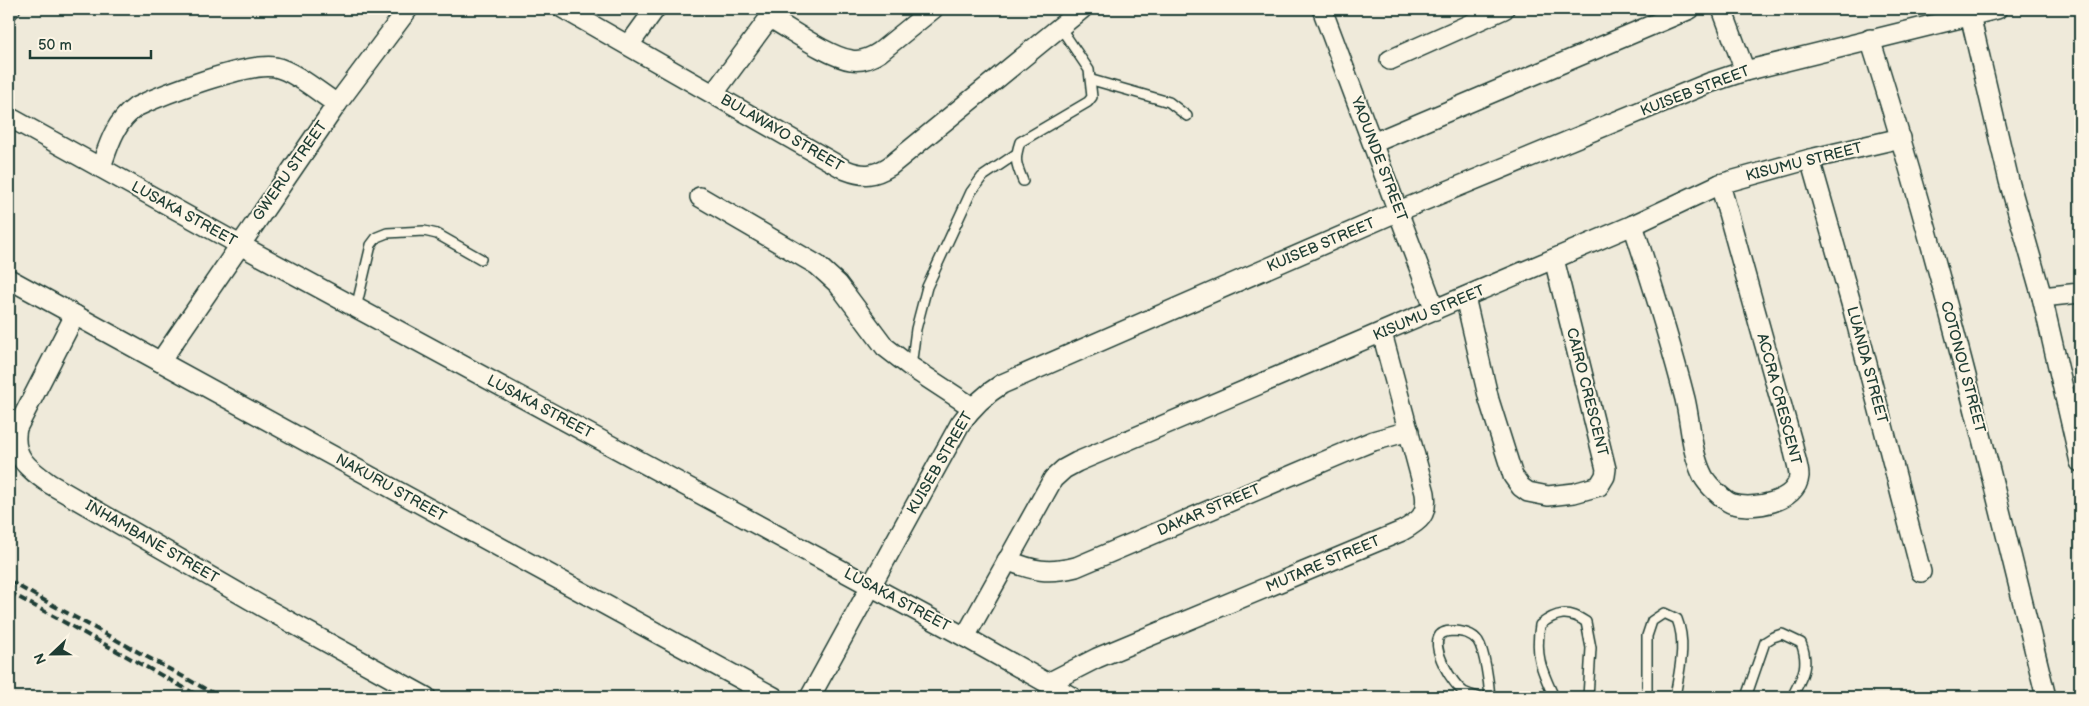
<svg xmlns="http://www.w3.org/2000/svg" width="2089" height="706" font-family="'Balsamiq Sans',sans-serif">
	<rect width="100%" height="100%" fill="#efeada"/>
	<filter id="ink" filterUnits="userSpaceOnUse"><feTurbulence type="fractalNoise" baseFrequency=".02" numOctaves="2"/><feDisplacementMap in="SourceGraphic" scale="10" xChannelSelector="R" yChannelSelector="G"/><feConvolveMatrix kernelMatrix="1 2 1 2 8 2 1 2 1" color-interpolation-filters="sRGB"/></filter>
	<g filter="url(#ink)">
		<g fill="none" stroke-linecap="round" stroke-linejoin="round">
			<defs>
				<g id="lane">
					<polyline points="1092,80 1169,102 1187,116"/>
					<path d="M1023,181C1016,164 1014,160 1020,142L1088,102L1092,97L1089,70L1060,27"/>
					<polyline points="356,308 371,245 377,237 387,233 424,231 437,234 481,259"/>
					<polyline points="911,367 916,329 927,287 971,192 982,177 1016,154"/>
					<path d="M1478,697C1474,696 1468,694 1464,692C1453,685 1430,648 1440,635C1444,631 1450,631 1455,631C1463,632 1472,633 1478,641C1485,652 1489,684 1490,697"/>
					<path d="M1554,697C1541,669 1535,656 1540,625C1556,612 1569,610 1586,622L1591,648L1588,697"/>
					<path d="M1647,697V636L1652,621L1664,613L1677,619C1687,644 1679,671 1675,697"/>
					<path d="M1746,697L1765,642L1773,637L1782,634L1801,643C1810,666 1802,677 1792,697"/>
				</g>
				<g id="street">
					<polyline points="9,9 10,9"/>
					<path d="M564,9L846,170C864,177 874,176 890,166L1082,9"/>
					<polyline points="1322,9 1435,310"/>
					<polyline points="1722,9 1745,71"/>
					<polyline points="1970,15 2009,181 2042,297 2080,462"/>
					<path d="M770,18C790,29 829,57 851,60C862,62 871,58 880,52L933,9"/>
					<path d="M1870,39C1939,256 1992,477 2046,697"/>
					<polyline points="629,45 655,9"/>
					<polyline points="1390,60 1504,9"/>
					<polyline points="714,93 776,9"/>
					<polyline points="9,117 240,245 965,637 1072,697"/>
					<polyline points="1373,143 1690,9"/>
					<polyline points="1810,159 1853,310 1921,572"/>
					<path d="M101,167C109,144 115,122 136,107C163,94 248,62 275,67C294,71 320,93 337,104"/>
					<polyline points="700,197 817,265 838,284 885,347 911,367 972,407"/>
					<path d="M1633,225C1652,283 1670,340 1685,399C1691,425 1691,452 1703,476C1707,484 1725,502 1733,504C1753,510 1797,502 1799,476C1799,467 1794,455 1793,446L1720,184"/>
					<polyline points="9,279 774,697"/>
					<polyline points="1465,297 1489,400 1513,476 1521,487 1528,492 1548,496 1574,493 1599,486 1605,476 1606,469 1554,259"/>
					<polyline points="2042,297 2080,293"/>
					<path d="M75,315L17,428C11,457 29,469 50,484L263,607L426,697"/>
					<polyline points="160,362 337,104 408,9"/>
					<path d="M1007,560C1033,571 1048,574 1076,567L1351,450L1373,441L1409,431"/>
					<polyline points="965,637 1053,479 1064,469 1077,462 1633,225 1720,184 1810,159 1901,138"/>
					<path d="M1048,683L1097,658L1402,531C1420,521 1428,515 1425,493L1382,333"/>
					<path d="M810,697L960,424C972,407 984,395 1002,384L1399,211L1709,83L1745,71L1997,9"/>
				</g>
			</defs>
			<use href="#lane" stroke="#1f3d34" stroke-width="12"/>
			<use href="#street" stroke="#1f3d34" stroke-width="22"/>
			<use href="#lane" stroke="#fcf5e5" stroke-width="9"/>
			<use href="#street" stroke="#fcf5e5" stroke-width="19"/>
			<g stroke="#1f3d34" stroke-width="4" stroke-dasharray="8 4" stroke-linecap="butt">
				<polyline points="9,581 220,697"/>
				<polyline points="9,592 201,697"/>
			</g>
		</g>
	</g>
	<g text-anchor="middle" dominant-baseline="central" stroke-width="4" stroke-linejoin="round" paint-order="stroke">
		<g font-size="15" fill="#1f3d34" stroke="#fcf5e5">
			<text transform="translate(1695 91) rotate(-21)">KUISEB STREET</text>
			<text transform="translate(782 133) rotate(30)">BULAWAYO STREET</text>
			<text transform="translate(1379 159) rotate(69)">YAOUNDE STREET</text>
			<text transform="translate(1804 162) rotate(-14)">KISUMU STREET</text>
			<text transform="translate(290 171) rotate(-55)">GWERU STREET</text>
			<text transform="translate(184 214) rotate(29)">LUSAKA STREET</text>
			<text transform="translate(1321 245) rotate(-23)">KUISEB STREET</text>
			<text transform="translate(1429 313) rotate(-23)">KISUMU STREET</text>
			<text transform="translate(1867 365) rotate(75)">LUANDA STREET</text>
			<text transform="translate(1963 367) rotate(75)">COTONOU STREET</text>
			<text transform="translate(1587 392) rotate(76)">CAIRO CRESCENT</text>
			<text transform="translate(1779 399) rotate(75)">ACCRA CRESCENT</text>
			<text transform="translate(540 407) rotate(28)">LUSAKA STREET</text>
			<text transform="translate(940 463) rotate(-60)">KUISEB STREET</text>
			<text transform="translate(391 488) rotate(29)">NAKURU STREET</text>
			<text transform="translate(1209 510) rotate(-23)">DAKAR STREET</text>
			<text transform="translate(152 542) rotate(30)">INHAMBANE STREET</text>
			<text transform="translate(1323 564) rotate(-23)">MUTARE STREET</text>
			<text transform="translate(897 600) rotate(28)">LUSAKA STREET</text>
		</g>
	</g>
	<rect width="2089" height="706" fill="none" stroke="#fcf5e5" stroke-width="30"/>
	<rect x="15" y="15" width="2059" height="676" fill="none" stroke="#1f3d34" stroke-width="2" filter="url(#ink)"/>
	<g transform="translate(52 654) rotate(248)" stroke="#fcf5e5" stroke-width="4" paint-order="stroke">
	<path d="M0-4L9 19L0 12L-9 19Z" fill="#1f3d34"/>
	<text y="-8" font-size="14" font-weight="bold" text-anchor="middle" fill="#1f3d34">N</text>
	</g>
	<path d="M30 50v8h121v-8" fill="none" stroke="#1f3d34" stroke-width="2.5"/>
	<text x="38" y="50" font-size="15" fill="#1f3d34" stroke="#fcf5e5" stroke-width="4" paint-order="stroke">50 m</text>
</svg>
